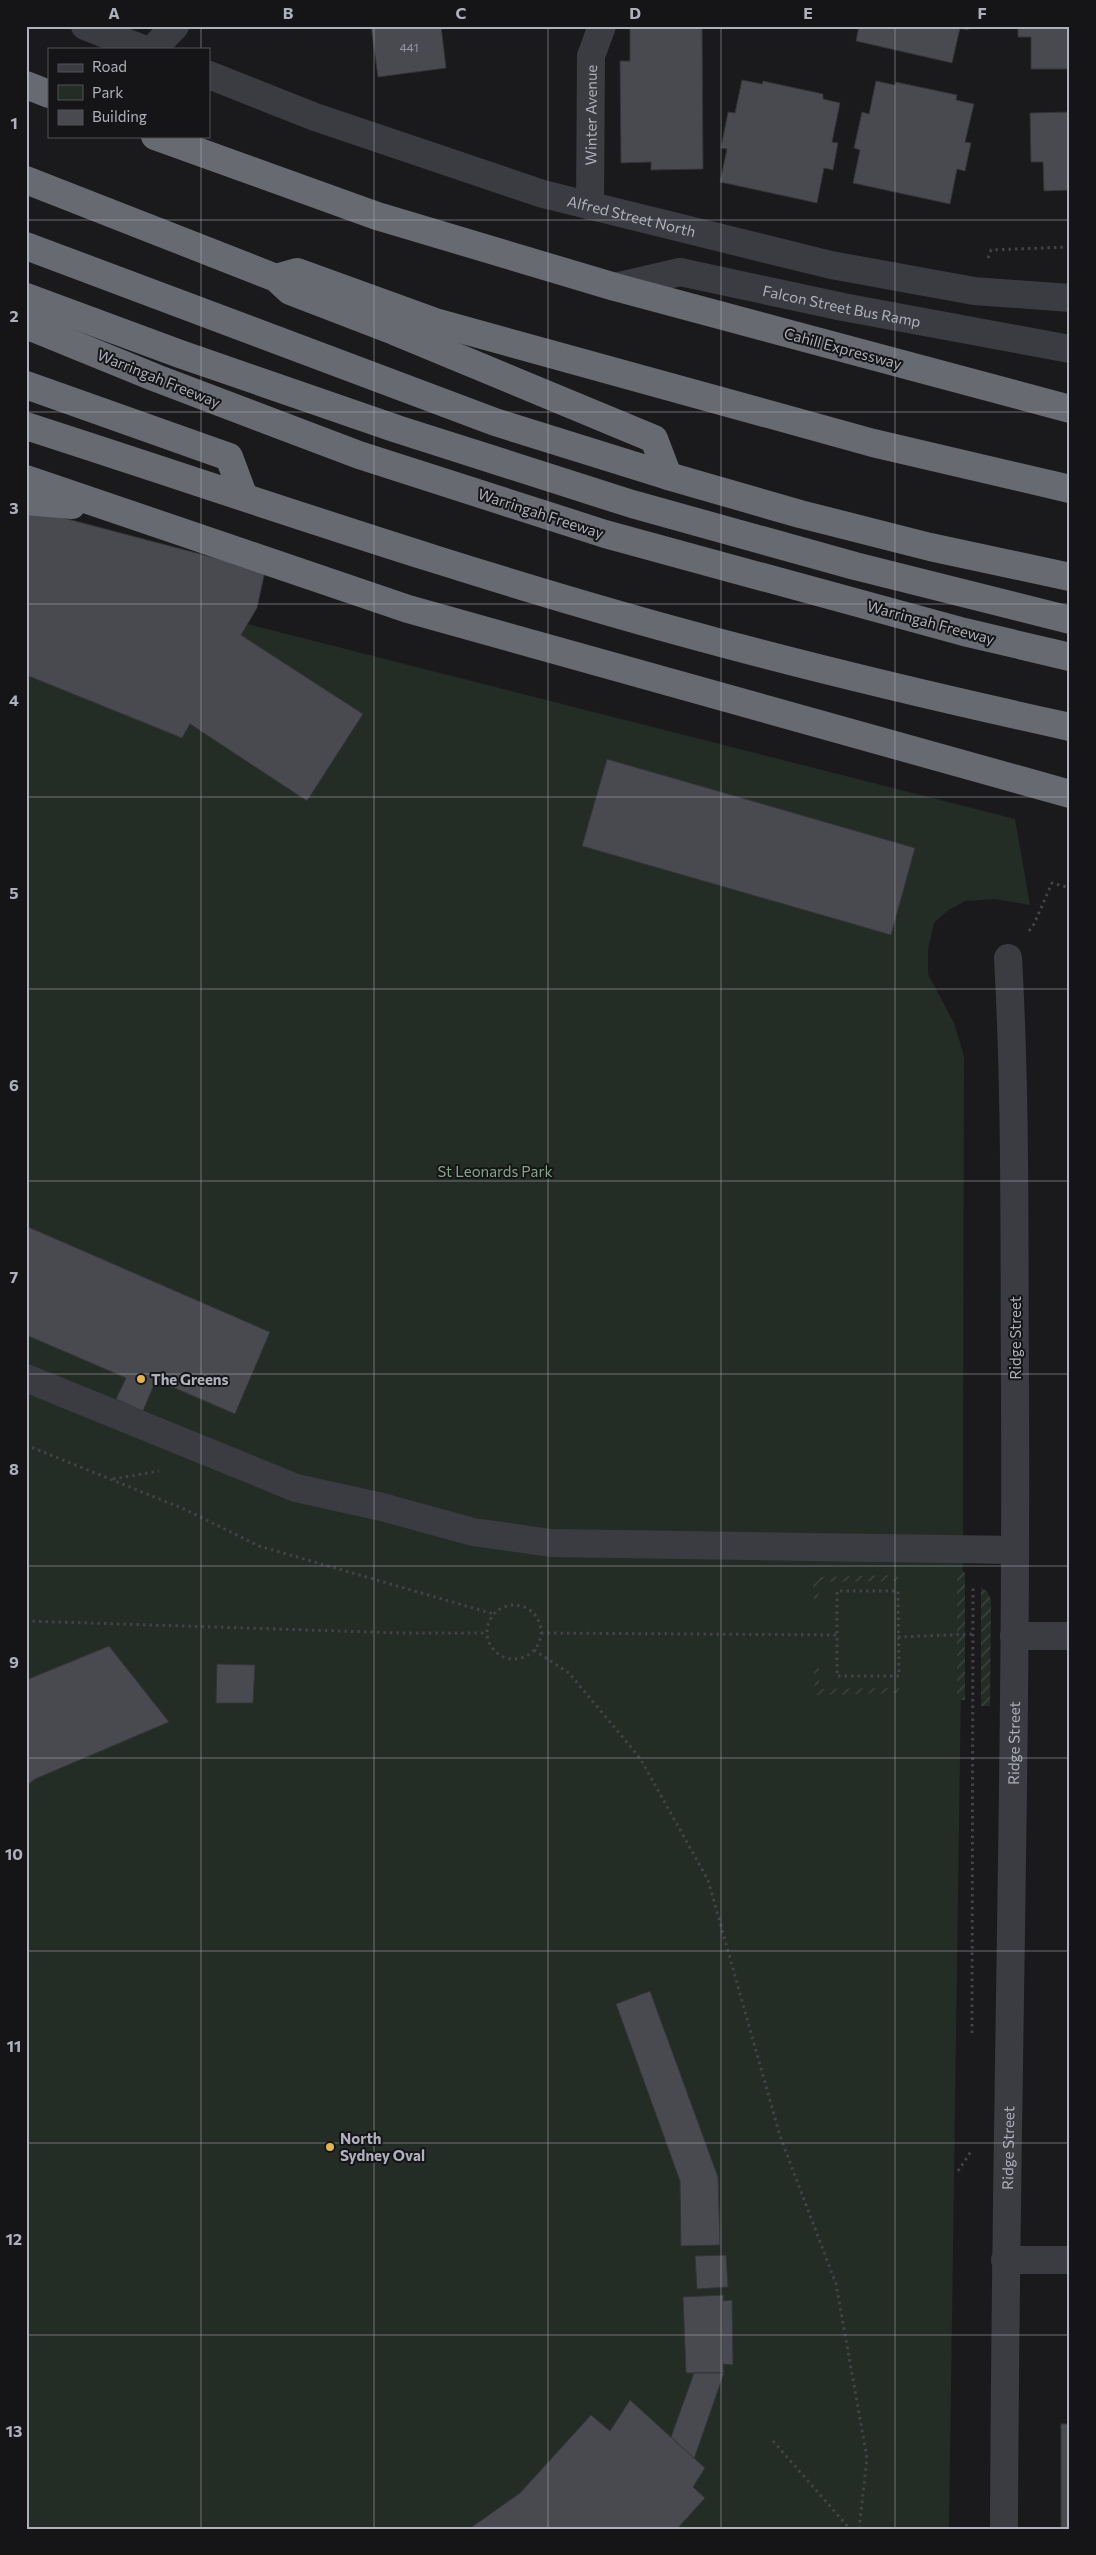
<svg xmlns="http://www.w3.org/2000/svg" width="1096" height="2555" font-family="Commissioner,sans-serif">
	<defs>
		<pattern id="garden-furrows" width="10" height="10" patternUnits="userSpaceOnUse" patternTransform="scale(1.25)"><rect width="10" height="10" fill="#242c26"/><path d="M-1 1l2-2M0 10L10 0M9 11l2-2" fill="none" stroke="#414844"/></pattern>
	</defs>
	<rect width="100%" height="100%" fill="#1a1a1c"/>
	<polygon fill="#262629" points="1068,1854 1070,1854 1070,2185 1068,2171"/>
	<polygon fill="#242c26" points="26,568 1015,819 1030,905 995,899 965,901 947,911 934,923 928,949 928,974 954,1023 964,1056 963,1546 949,2529 26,2529"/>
	<g fill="url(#garden-furrows)">
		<polygon points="961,1569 965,1573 965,1700 957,1700 957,1577"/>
		<polygon points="898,1575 897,1581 818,1582 819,1604 814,1603 813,1577"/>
		<polygon points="981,1588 987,1591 991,1600 990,1706 981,1706"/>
		<polygon points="814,1668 819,1668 819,1689 899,1688 898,1693 815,1695"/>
	</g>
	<g fill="#494a4f" stroke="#343438">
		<polygon points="371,26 441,26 446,68 378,77"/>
		<polygon points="630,26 702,26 703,169 651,170 651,162 621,163 620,61 630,61"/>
		<polygon points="859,26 969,26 968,30 960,28 952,63 856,41"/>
		<polygon points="1018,26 1070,26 1070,69 1031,69 1031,37 1018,37"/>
		<polygon points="742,80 762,84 763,81 823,94 823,99 840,103 832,142 838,143 833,170 824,168 817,203 720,182 727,149 721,148 728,112 735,113"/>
		<polygon points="876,81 895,85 896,82 957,95 956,100 974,104 965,142 971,143 965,171 957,169 950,204 853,183 860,150 854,148 862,112 869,114"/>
		<polygon points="1070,112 1070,190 1044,191 1043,162 1031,162 1030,113"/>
		<polygon points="26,508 265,571 257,608 241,635 363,714 307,801 190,724 182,738 26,675"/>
		<polygon points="607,759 915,848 891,935 582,846"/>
		<polygon points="26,1226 270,1332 235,1414 156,1380 143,1411 116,1399 126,1378 26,1335"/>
		<polygon points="109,1646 169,1722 35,1779 26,1786 26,1680"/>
		<polygon points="217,1664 255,1665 253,1703 216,1703"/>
		<polygon points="650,1991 718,2177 720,2245 681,2246 680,2181 616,2004"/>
		<polygon points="726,2255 728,2287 697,2289 695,2256"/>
		<polygon points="724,2295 723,2301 732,2300 733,2365 723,2364 724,2373 686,2373 683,2297"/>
		<polygon points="694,2373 724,2373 694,2459 671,2437"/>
		<polygon points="630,2400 705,2468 693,2487 705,2498 677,2529 469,2529 520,2493 591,2415 610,2431"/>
		<rect x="1061" y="2424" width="9" height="105"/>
	</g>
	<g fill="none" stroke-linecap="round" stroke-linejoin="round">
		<g stroke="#414348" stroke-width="3" stroke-dasharray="2.5 4" stroke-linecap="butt">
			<polyline points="988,258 991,250 1070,247"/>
			<polyline points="1029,931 1034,924 1052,883 1070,888"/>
			<polyline points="26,1445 184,1509 259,1546 494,1614"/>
			<polyline points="113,1479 159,1471"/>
			<circle cx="514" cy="1632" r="27"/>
			<polyline points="26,1621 401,1633 486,1633"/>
			<polyline points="541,1633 837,1635 837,1676 899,1676 898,1591 837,1591 837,1635"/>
			<polyline points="898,1637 973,1634"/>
			<polyline points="534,1650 569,1673 640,1758 708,1880 780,2136 836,2284 867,2458 859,2529"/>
			<polyline points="972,2033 973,1585"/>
			<polyline points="958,2171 972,2150"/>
			<polyline points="773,2441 850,2529"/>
		</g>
		<g stroke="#3b3c41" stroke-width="28">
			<polyline points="85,26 143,49"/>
			<polyline points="153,49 175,26"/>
			<path id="s1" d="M209,75L315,117L543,194L831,265L974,291L1070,298"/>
			<path id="s2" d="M590,206L591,56L602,26"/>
			<path id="s3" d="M615,287L680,272L843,307L1070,349"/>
			<polyline points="26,1378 296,1488 382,1507 473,1532 551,1543 1015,1550"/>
			<polyline points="1014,1636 1070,1636"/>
			<polyline points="1005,2260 1070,2260"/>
			<path id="s4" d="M1004,2529C1005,2147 1017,1766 1015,1384C1014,1242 1016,1100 1008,958"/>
		</g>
		<g stroke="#686a71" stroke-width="28">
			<polyline points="26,85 49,94"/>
			<polyline points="155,136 377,216 615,287 1070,409"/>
			<polyline points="26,180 276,278 290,291 394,331 654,439 668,476"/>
			<polyline points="26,246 495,422 668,476 800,514 930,547 1070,577"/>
			<polyline points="276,278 297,272 435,322 873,443 1070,489"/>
			<polyline points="26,297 180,354 397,429 632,504 855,566 1070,620"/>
			<polyline points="26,325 156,378 359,455 605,534 964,632 1070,657"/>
			<polyline points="26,385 229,457 244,497"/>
			<path d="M26,426C243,496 458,571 677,631C807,667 938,698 1070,727"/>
			<polyline points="26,479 408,609 1070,794"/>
			<polyline points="26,501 72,505"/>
		</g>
	</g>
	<path fill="none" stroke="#aeb1bb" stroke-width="1" stroke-opacity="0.55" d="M201,26V49M374,26V2529M548,26V2529M721,26V2529M895,26V2529M201,136V2529M26,220H1070M26,412H1070M26,604H1070M26,797H1070M26,989H1070M26,1181H1070M26,1374H1070M26,1566H1070M26,1758H1070M26,1951H1070M26,2143H1070M26,2335H1070"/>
	<g fill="#e4b64a" stroke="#151517" stroke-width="2">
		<circle cx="141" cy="1379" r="5"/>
		<circle cx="330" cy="2147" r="5"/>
	</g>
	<g text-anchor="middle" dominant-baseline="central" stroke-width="4" stroke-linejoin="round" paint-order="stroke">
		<g font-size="12" fill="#9597a0">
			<text x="409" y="47">441</text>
		</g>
		<g font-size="15" fill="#aeb1bb" stroke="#151517">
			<text stroke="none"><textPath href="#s2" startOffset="91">Winter Avenue</textPath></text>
			<text stroke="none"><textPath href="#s1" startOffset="446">Alfred Street North</textPath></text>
			<text stroke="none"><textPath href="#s3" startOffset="232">Falcon Street Bus Ramp</textPath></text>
			<text transform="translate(843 348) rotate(15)">Cahill Expressway</text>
			<text transform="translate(159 378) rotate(22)">Warringah Freeway</text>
			<text transform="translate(541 513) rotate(18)">Warringah Freeway</text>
			<text transform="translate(931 622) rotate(15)">Warringah Freeway</text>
			<text transform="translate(1015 1338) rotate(-90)">Ridge Street</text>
			<text stroke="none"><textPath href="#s4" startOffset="786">Ridge Street</textPath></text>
			<text stroke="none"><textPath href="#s4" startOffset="381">Ridge Street</textPath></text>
		</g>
		<g font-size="15" fill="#86a489" stroke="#151517">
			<text x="495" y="1171">St Leonards Park</text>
		</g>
		<g font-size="15" font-weight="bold" fill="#aeb1bb" stroke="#151517" text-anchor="start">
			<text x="151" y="1379">The Greens</text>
			<text x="340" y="2138">North<tspan x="340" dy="17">Sydney Oval</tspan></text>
		</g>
	</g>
	<rect width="1096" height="2555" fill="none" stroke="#151517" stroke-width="55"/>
	<rect x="48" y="48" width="162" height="90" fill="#151517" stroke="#525359"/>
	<rect x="58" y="64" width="25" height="8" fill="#3b3c41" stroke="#525359"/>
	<text x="92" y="72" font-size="15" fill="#aeb1bb">Road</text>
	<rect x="58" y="85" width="25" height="15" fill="#242c26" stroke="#525359"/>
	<text x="92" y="98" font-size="15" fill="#aeb1bb">Park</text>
	<rect x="58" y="110" width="25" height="15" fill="#494a4f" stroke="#525359"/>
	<text x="92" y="122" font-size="15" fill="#aeb1bb">Building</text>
	<rect x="28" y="28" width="1040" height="2500" fill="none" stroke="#aeb1bb" stroke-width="2"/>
	<g font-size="16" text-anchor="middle" font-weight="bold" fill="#aeb1bb">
		<text x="114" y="19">A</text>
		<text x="288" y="19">B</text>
		<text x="461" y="19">C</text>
		<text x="635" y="19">D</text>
		<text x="808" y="19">E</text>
		<text x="982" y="19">F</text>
		<text x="14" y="129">1</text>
		<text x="14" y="322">2</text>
		<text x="14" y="514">3</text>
		<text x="14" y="706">4</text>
		<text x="14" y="899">5</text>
		<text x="14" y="1091">6</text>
		<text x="14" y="1283">7</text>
		<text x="14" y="1475">8</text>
		<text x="14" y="1668">9</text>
		<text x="14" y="1860">10</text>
		<text x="14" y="2052">11</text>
		<text x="14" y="2245">12</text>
		<text x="14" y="2437">13</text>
	</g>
</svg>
